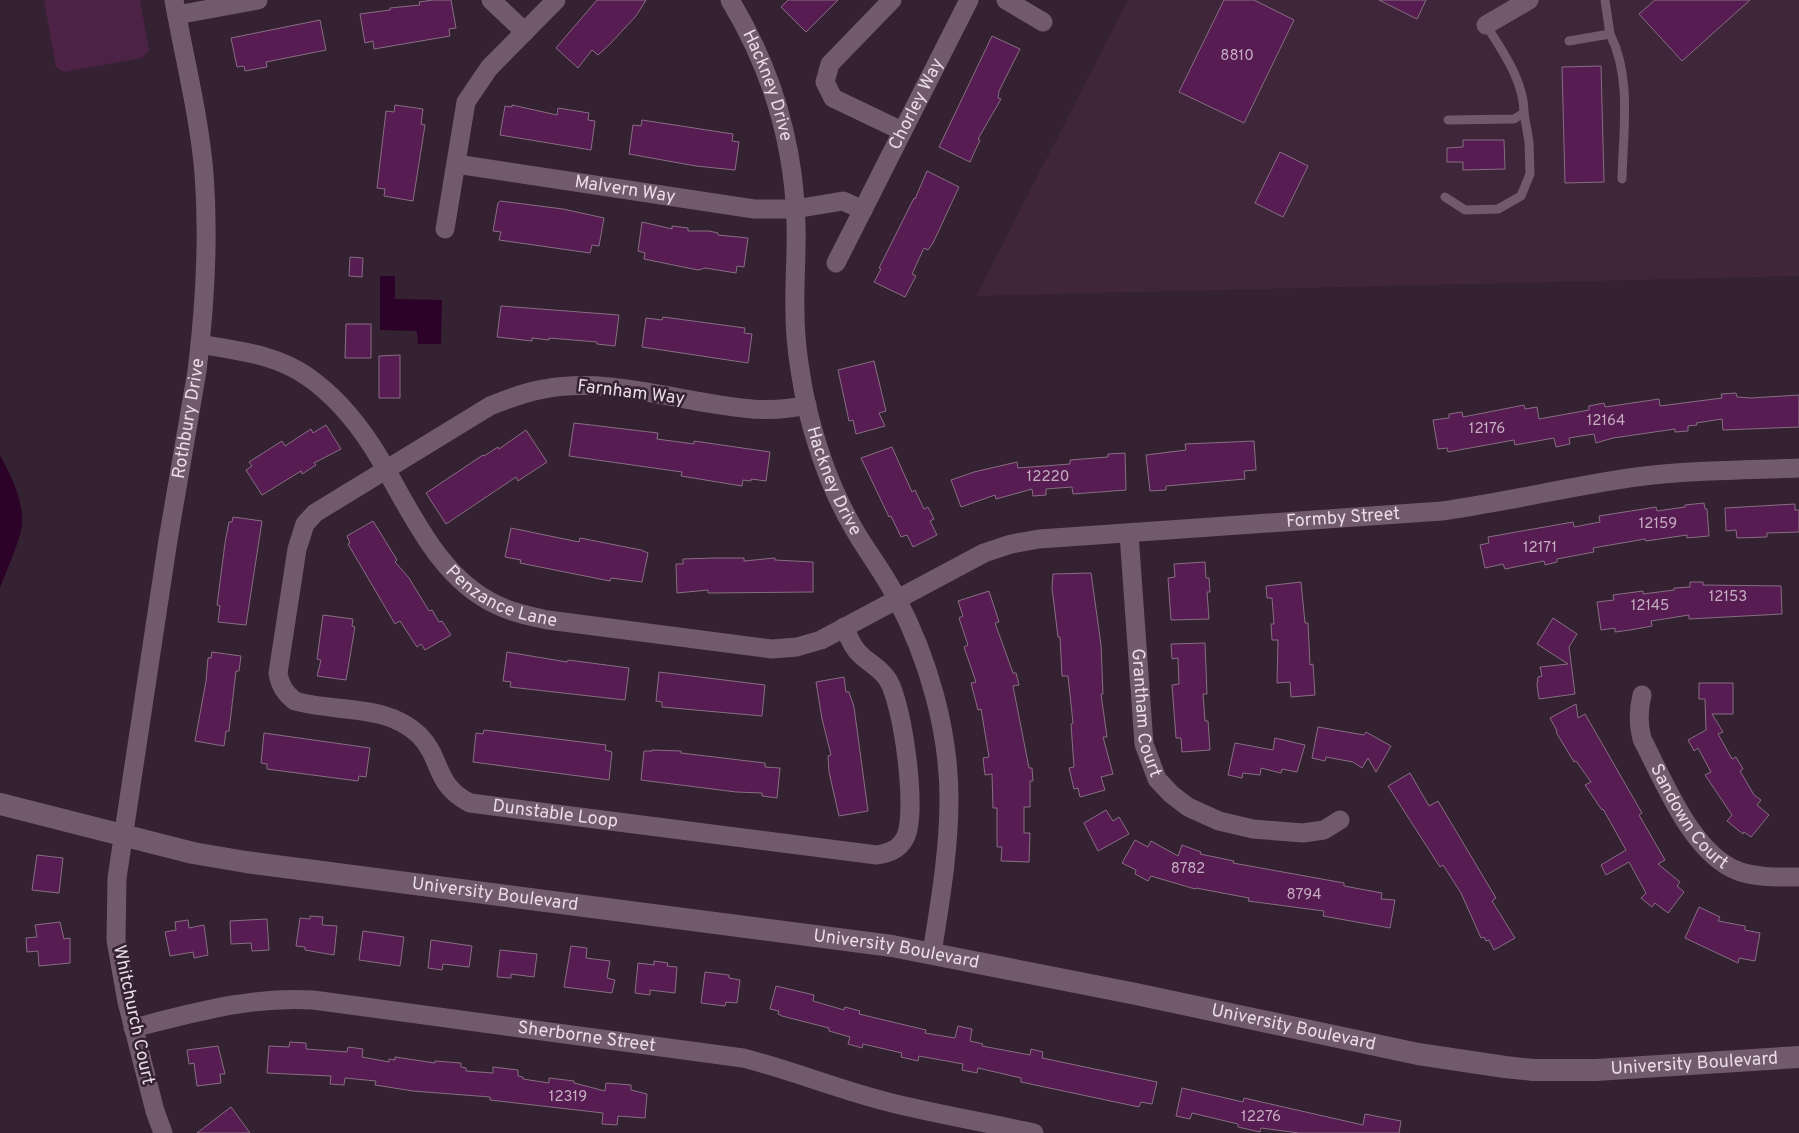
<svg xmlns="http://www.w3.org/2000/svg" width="1799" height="1133" font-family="Overpass,sans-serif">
	<rect width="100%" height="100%" fill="#342131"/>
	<polygon fill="#3f263b" points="1128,0 1799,0 1799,276 976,296"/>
	<polygon fill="#4c2246" points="44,0 140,0 149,50 142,58 64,72 56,67"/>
	<g fill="#2d0229">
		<polygon points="380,276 395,276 395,299 442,300 441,344 418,344 417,331 380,330"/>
		<path d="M0,455C11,476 24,501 22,525C20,541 6,572 0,588Z"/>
	</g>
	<g fill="#571c51" stroke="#866f82">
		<polygon points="433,0 451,0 456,28 449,29 450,36 374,49 373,41 365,43 360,14 390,10 390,8 420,5 419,2"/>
		<polygon points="597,0 646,0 636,16 609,45 598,55 592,50 578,68 556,48"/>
		<polygon points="788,0 838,0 806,32 781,7"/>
		<polygon points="1224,0 1254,0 1294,20 1244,123 1179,92"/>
		<polygon points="1379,0 1426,0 1417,19"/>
		<polygon points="1655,0 1750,0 1682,61 1639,14"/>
		<polygon points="320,20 326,50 266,62 267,67 245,71 244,66 237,67 231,38"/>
		<polygon points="992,36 1020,49 999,91 998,98 1001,99 978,139 980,140 970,162 939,147"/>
		<polygon points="1601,66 1604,182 1565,183 1562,67"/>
		<polygon points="395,105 423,109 421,124 425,125 413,201 384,196 385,189 377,188 386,111 394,112"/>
		<polygon points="512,105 557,115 558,108 589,113 588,120 595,121 591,150 500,135 505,106 512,107"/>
		<polygon points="642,120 733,134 732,141 739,142 735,170 696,166 629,154 633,125 641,126"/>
		<polygon points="1463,140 1504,140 1505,169 1463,170 1463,162 1447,162 1447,148 1463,147"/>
		<polygon points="1280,152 1308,166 1283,217 1255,203"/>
		<polygon points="927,171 959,187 933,243 928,250 924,248 912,274 916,276 905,297 874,282 881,269 879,268 914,198 915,199"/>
		<polygon points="500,201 563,209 604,218 599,246 592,245 590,253 499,240 501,232 493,231 498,203"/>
		<polygon points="642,222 672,229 672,226 688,228 688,231 709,231 718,233 718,235 748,238 744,267 737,266 736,273 705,268 698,270 644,259 645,253 638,251"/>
		<polygon points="350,257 363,258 362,277 349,276"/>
		<polygon points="501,306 619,315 615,346 597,344 597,342 549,338 549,340 532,338 532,341 497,337"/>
		<polygon points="663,317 745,328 744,333 752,334 748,363 642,347 646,318 662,320"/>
		<polygon points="346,324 371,324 371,358 345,358"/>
		<polygon points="400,355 400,398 379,398 379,356"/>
		<polygon points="874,361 886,411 879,413 885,426 856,434 853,420 849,421 838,370"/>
		<polygon points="1736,393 1737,397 1751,398 1799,395 1799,427 1723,430 1722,419 1696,423 1697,425 1688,426 1688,431 1675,432 1675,429 1613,438 1596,443 1594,434 1569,438 1570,444 1556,447 1554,438 1515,445 1514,440 1448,452 1447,448 1438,449 1433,420 1449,418 1449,414 1462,412 1463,417 1524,405 1525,409 1537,407 1539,419 1589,410 1589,406 1604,403 1605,407 1659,399 1660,406 1722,398 1721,394"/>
		<polygon points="574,423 658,433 657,439 694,444 694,441 770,452 766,481 751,479 751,481 743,480 742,486 681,476 682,472 569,456"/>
		<polygon points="326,425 341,449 314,463 316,465 302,474 301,471 262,495 246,470 252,466 249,462 282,441 285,446 311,429 313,433"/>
		<polygon points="526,430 547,462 518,481 516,477 446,524 426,493 483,455 484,456 498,447 499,449"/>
		<polygon points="1254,441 1256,470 1244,471 1245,479 1166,486 1166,490 1150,491 1146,455 1186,450 1185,444"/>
		<polygon points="892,447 912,492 915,490 924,509 928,507 934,519 930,521 937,535 913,547 907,535 901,537 891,516 889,517 861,458"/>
		<polygon points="1125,453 1126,490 1073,494 1072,487 1046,489 1046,495 1033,496 1032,489 996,499 995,495 961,507 951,480 974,472 1017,462 1018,468 1070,464 1070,460 1108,457 1108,454"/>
		<polygon points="1704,503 1705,509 1707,509 1709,536 1687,538 1687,535 1646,541 1645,539 1593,548 1594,552 1557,559 1557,562 1545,565 1544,561 1505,569 1503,564 1485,568 1480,545 1489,543 1488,537 1573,522 1574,527 1600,522 1599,516 1656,507 1657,511 1685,507 1685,505"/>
		<polygon points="1795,504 1795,510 1799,510 1799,532 1767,533 1767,537 1737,538 1736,530 1726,531 1725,508"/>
		<polygon points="233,517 262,521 246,625 218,622 220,606 217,605 225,543 229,522 232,522"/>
		<polygon points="373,521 397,560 395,562 409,578 429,611 432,610 439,622 442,621 451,635 425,650 421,644 417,647 400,621 395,624 348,544 350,543 347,536"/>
		<polygon points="511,528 579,542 580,538 641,550 648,553 642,582 611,578 610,581 520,563 521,560 505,557"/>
		<polygon points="713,558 744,558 744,561 775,558 775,560 813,562 813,592 708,593 708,590 677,593 676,564 683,564 683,559"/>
		<polygon points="1205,562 1206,578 1209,578 1210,592 1207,592 1209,619 1171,620 1168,578 1175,577 1174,564"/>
		<polygon points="1091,573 1101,645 1103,694 1101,694 1107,737 1103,737 1113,774 1101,777 1105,790 1080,797 1078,788 1074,789 1069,768 1074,767 1071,724 1073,723 1068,676 1062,676 1060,637 1058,637 1052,588 1053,574"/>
		<polygon points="1301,582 1305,623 1308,623 1310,665 1313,664 1315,695 1291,697 1290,682 1277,683 1278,640 1272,640 1271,624 1274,624 1272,598 1267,598 1266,586"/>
		<polygon points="1690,582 1703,582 1703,585 1781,586 1782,614 1689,619 1689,615 1651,621 1652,626 1630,630 1615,632 1615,628 1601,630 1597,602 1614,600 1613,595 1643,591 1643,594 1674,590 1674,588 1690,587"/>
		<polygon points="989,591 999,622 995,623 1013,673 1016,673 1019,685 1013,686 1029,768 1032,768 1033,781 1030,781 1030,807 1024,807 1024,833 1030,833 1029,862 1001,861 1002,847 997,847 997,808 993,808 992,774 985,775 983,758 989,757 981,709 978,710 971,683 976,682 964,647 968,645 959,618 963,616 958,601"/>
		<polygon points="323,615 353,619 352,626 355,627 346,680 317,676 321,660 317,659"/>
		<polygon points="1553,618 1577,634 1569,647 1575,694 1539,699 1537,685 1538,677 1542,676 1540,667 1568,664 1537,644"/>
		<polygon points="1205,643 1207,694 1203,694 1205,721 1208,721 1210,750 1182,752 1181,738 1176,738 1172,685 1179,684 1178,658 1172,659 1171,644"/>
		<polygon points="212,652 241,656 239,671 236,671 229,731 226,731 224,746 195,741 206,681 208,658 211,658"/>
		<polygon points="507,652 567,662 568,660 629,668 625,700 510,687 511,682 503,681"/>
		<polygon points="659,672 765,685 762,716 662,707 662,702 656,701"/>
		<polygon points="844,677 846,692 849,692 854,707 868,811 839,816 829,772 828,756 831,755 822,719 816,682"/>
		<polygon points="1699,683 1733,683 1733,714 1712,714 1723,732 1718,734 1732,759 1736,757 1743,769 1740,771 1754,795 1761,800 1757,805 1769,815 1751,837 1744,832 1743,834 1727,821 1732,815 1705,775 1711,772 1698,748 1694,751 1688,740 1706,730 1705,699 1699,699"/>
		<polygon points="1576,704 1578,718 1585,714 1642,813 1639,815 1665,860 1658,864 1680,882 1677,886 1684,892 1668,913 1655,903 1652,907 1641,898 1646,893 1629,862 1606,875 1601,865 1626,850 1603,809 1602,810 1585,785 1591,782 1576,761 1574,762 1556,732 1557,731 1550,718"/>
		<polygon points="1318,727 1364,735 1366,732 1391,746 1376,772 1368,758 1362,768 1353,762 1326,757 1325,761 1312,758"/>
		<polygon points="484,730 606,745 605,750 612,752 609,780 473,762 476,733 483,734"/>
		<polygon points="264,733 370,748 366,777 359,776 358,781 267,769 267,764 261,763"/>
		<polygon points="1275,738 1305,745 1297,772 1282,769 1281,773 1261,768 1260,775 1243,773 1242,778 1228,775 1235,743 1273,750"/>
		<polygon points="652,750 681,751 681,753 765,763 765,767 780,768 777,798 762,796 762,793 736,792 641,780 644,751 652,751"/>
		<polygon points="1410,773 1429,806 1438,801 1496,898 1492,901 1515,938 1494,950 1489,940 1486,941 1484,937 1481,938 1461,893 1443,865 1440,867 1388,786"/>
		<polygon points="1106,810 1113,821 1119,817 1129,834 1098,851 1084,823"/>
		<polygon points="1135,840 1148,847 1151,841 1178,856 1182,845 1201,852 1200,854 1234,861 1233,863 1344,883 1344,886 1382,893 1381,899 1395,900 1390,928 1323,916 1324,911 1248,901 1249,898 1196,888 1195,889 1151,876 1148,881 1135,874 1136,870 1122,863"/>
		<polygon points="37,855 63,858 59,893 32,890"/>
		<polygon points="1699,907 1720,917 1718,921 1745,926 1745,930 1760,933 1755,961 1739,958 1738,963 1685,938"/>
		<polygon points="310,916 323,917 322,925 337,926 334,955 305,950 305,947 296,946 300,918 310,919"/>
		<polygon points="267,919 269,950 252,951 251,943 231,944 230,921"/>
		<polygon points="188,920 189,928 204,925 208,955 194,958 193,952 170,956 165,932 176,930 175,922"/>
		<polygon points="60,922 64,939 70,938 70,963 39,966 38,951 27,952 26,938 37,937 35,925"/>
		<polygon points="363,931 404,937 400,966 359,960"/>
		<polygon points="431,940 472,946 469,967 443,964 442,970 428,968"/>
		<polygon points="571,946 587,948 586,958 610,961 607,978 615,980 612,993 564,987"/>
		<polygon points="500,950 537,954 534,977 511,974 511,978 497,977"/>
		<polygon points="654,961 668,963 667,966 677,967 675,993 650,990 650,995 635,993 638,963 654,965"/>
		<polygon points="705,972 729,975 729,978 740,980 737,1003 726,1002 725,1006 701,1003"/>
		<polygon points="776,986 814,995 813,1001 844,1010 845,1007 860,1011 859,1014 926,1030 925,1033 955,1038 958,1026 972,1029 970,1041 983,1044 982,1046 1030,1055 1031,1049 1043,1052 1042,1058 1157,1082 1152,1104 1141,1102 1139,1107 1021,1082 1021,1078 978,1068 977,1073 962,1070 963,1064 919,1056 918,1061 901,1057 902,1053 863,1044 862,1048 848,1044 850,1037 829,1031 829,1028 782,1016 778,1014 779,1011 770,1009"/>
		<polygon points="290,1042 306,1043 306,1049 347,1052 348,1047 363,1049 362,1057 389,1062 389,1059 395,1060 395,1057 435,1063 435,1061 461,1063 461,1067 466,1068 466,1071 493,1073 493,1067 518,1070 518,1076 523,1077 523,1079 549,1083 549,1078 574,1081 574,1083 605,1091 606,1083 631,1085 631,1090 647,1094 645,1118 618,1116 617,1125 602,1124 603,1113 490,1100 490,1097 413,1091 375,1085 376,1081 345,1078 344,1085 330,1084 331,1076 267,1073 269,1046 289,1047"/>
		<polygon points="218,1046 225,1074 220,1074 221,1083 197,1086 194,1063 189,1064 187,1050"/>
		<polygon points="1182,1088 1243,1102 1244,1098 1363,1125 1365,1114 1401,1121 1399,1133 1299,1133 1261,1128 1260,1132 1238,1127 1238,1124 1192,1113 1190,1119 1176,1116"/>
		<polygon points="231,1107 250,1133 197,1133"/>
	</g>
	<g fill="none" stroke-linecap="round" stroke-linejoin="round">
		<g stroke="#705a6c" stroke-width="9">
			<path d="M1610,34C1632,77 1623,132 1622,179"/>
			<polyline points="1569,41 1610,34 1605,0"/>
			<path d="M1448,120L1514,119L1524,113C1524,81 1503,52 1486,25"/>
			<polyline points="1445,197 1465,210 1498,209 1521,196 1530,174 1529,142 1524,113"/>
		</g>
		<g stroke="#705a6c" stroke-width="19">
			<polyline points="491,0 525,32"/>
			<path id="s1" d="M730,0C771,68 794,144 796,223C797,253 794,283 795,313C795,343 800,374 806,403C816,446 831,490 854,529C867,552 884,573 896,597C928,658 949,730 949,799C949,851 940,902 932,953"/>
			<polyline points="892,0 830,64 825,82 833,98 902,131"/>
			<polyline points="1006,0 1043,22"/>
			<polyline points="177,15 258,0"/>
			<polyline points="1486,25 1529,0"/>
			<path id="s2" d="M456,164L754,209H795L843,201L863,210"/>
			<polyline points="445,229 466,102 489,68 556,0"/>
			<path id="s3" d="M836,263L969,0"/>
			<path id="s4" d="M200,344C237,351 277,354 308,377C334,395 355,420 372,446C407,501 434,576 497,605C513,613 530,616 548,620L772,649L797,647L821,640L984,553L1011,544L1039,539L1442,511C1507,502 1571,486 1636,477C1690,470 1745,470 1799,468"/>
			<path id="s5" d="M807,405C768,414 740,408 702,402C650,393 596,379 544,389C525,392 507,399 490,406L315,513L305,524L297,549L278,673C280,686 285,693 295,701C336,713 386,703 419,735C443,759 433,784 470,803L877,855C888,853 899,850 905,838C918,814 903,704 888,680C880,667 866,662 857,651C851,644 848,635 844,627"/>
			<path id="s6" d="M1129,534L1144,744L1157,779L1171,794L1188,807L1219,821L1253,829L1303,833L1324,830L1340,820"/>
			<path id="s7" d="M1642,695C1638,711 1638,724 1642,739C1664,781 1692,854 1738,871C1757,878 1779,877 1799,877"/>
			<path id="s8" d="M133,1028C193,1013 251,996 313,1000L743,1058C795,1071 844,1092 896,1104C942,1115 988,1123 1034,1133"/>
			<path id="s9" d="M163,1133L155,1111L127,1002L116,940L117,878L168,540L197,371C205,306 209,239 204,173C199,115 184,57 174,0"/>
		</g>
		<path stroke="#705a6c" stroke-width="22" id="s10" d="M0,804L193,853L246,862L892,946L1136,994L1418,1054L1505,1067L1533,1070H1596L1799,1057"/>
	</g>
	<g text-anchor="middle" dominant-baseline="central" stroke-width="5" stroke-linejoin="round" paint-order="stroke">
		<g font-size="15" fill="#c4acc1">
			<text x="1237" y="56">8810</text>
			<text x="1606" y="421">12164</text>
			<text x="1487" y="429">12176</text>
			<text x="1048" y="477">12220</text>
			<text x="1658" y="524">12159</text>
			<text x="1540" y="548">12171</text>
			<text x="1728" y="597">12153</text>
			<text x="1650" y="606">12145</text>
			<text x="1188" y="869">8782</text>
			<text x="1304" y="895">8794</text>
			<text x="568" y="1097">12319</text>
			<text x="1261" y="1117">12276</text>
		</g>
		<g font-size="18" fill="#e9dce6" stroke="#342131">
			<text stroke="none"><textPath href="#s1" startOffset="94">Hackney Drive</textPath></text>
			<text stroke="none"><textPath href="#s3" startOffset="178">Chorley Way</textPath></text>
			<text stroke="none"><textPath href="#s2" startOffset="171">Malvern Way</textPath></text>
			<text transform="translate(631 393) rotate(7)">Farnham Way</text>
			<text stroke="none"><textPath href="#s9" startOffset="726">Rothbury Drive</textPath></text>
			<text stroke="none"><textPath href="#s1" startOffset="499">Hackney Drive</textPath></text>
			<text stroke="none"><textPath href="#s4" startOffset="1290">Formby Street</textPath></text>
			<text stroke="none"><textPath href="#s4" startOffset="415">Penzance Lane</textPath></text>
			<text stroke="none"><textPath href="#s6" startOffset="180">Grantham Court</textPath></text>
			<text stroke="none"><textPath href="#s7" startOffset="136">Sandown Court</textPath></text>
			<text stroke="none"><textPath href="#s5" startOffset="1031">Dunstable Loop</textPath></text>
			<text stroke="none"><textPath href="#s10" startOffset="504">University Boulevard</textPath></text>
			<text stroke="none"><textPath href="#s10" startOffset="909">University Boulevard</textPath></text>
			<text transform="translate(133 1015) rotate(78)">Whitchurch Court</text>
			<text stroke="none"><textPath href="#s10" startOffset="1314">University Boulevard</textPath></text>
			<text stroke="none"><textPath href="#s8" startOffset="459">Sherborne Street</textPath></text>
			<text stroke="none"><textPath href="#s10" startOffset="1719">University Boulevard</textPath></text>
		</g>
	</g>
</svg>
